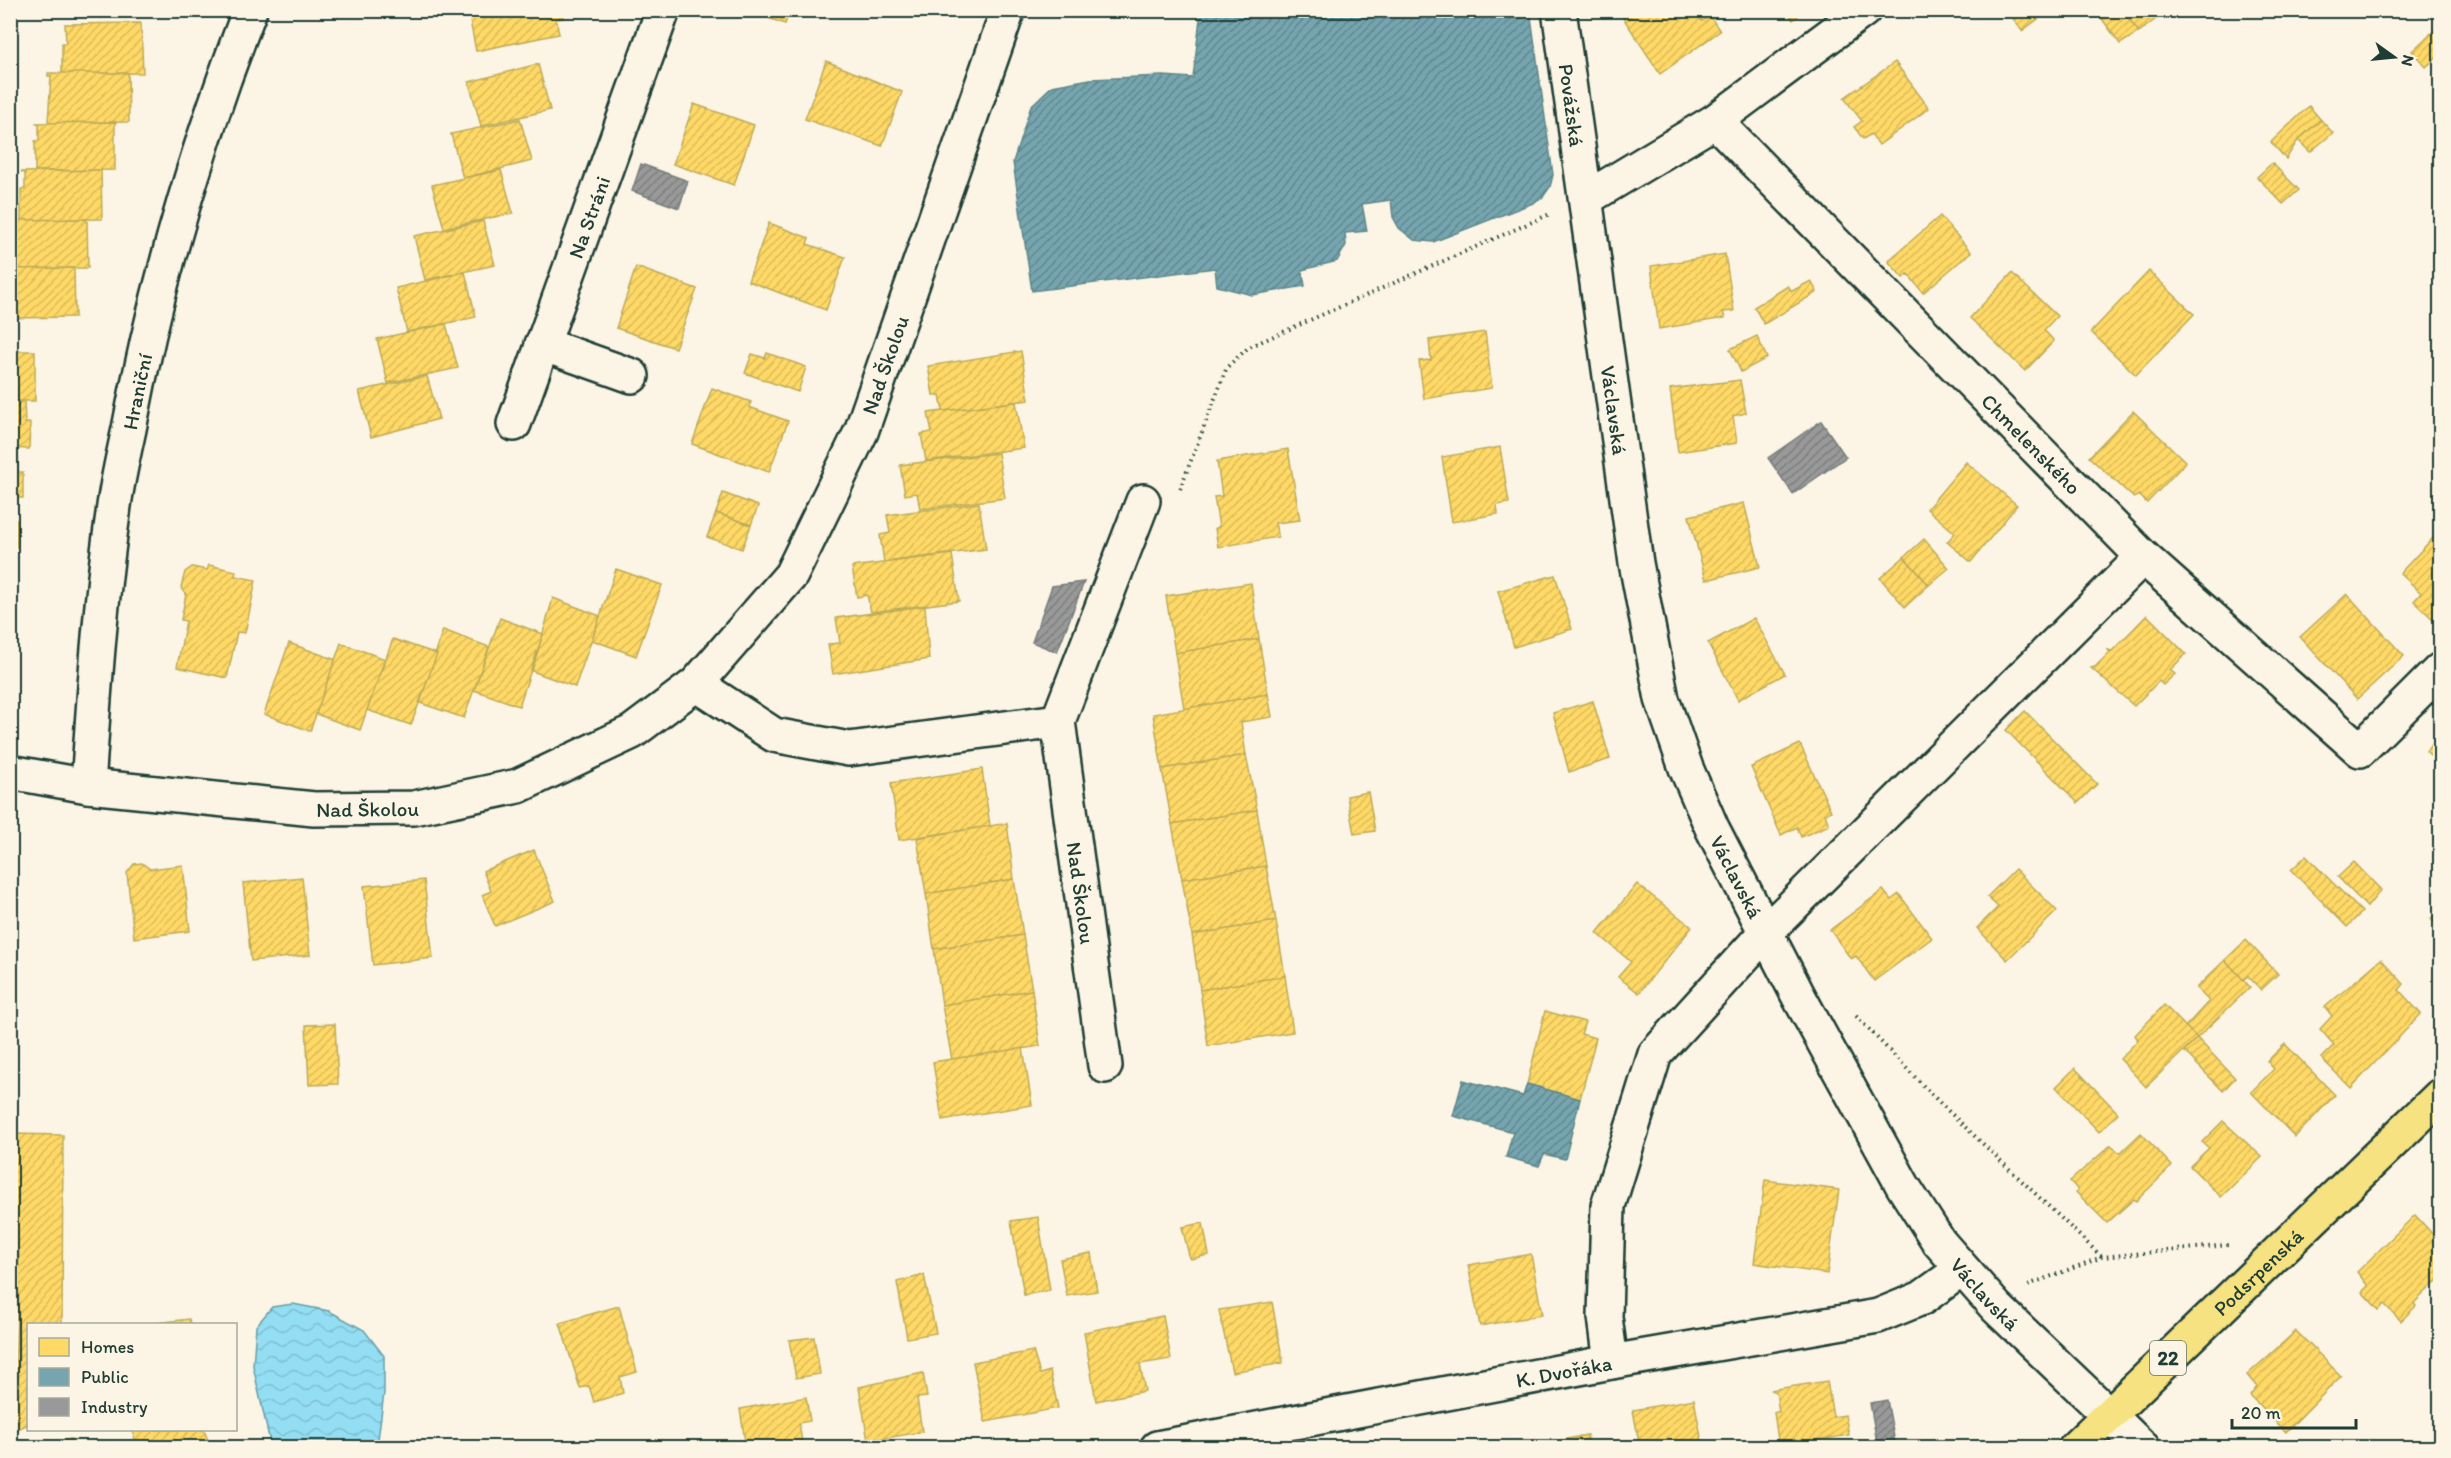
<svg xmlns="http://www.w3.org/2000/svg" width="2451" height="1458" font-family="Itim,sans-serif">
	<defs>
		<pattern id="water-waves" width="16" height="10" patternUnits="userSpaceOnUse" patternTransform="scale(1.5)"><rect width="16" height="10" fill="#93def3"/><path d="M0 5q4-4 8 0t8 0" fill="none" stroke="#7ebfd1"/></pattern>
		<pattern id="homes-hatch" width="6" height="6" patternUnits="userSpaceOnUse" patternTransform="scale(1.5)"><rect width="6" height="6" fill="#ffd966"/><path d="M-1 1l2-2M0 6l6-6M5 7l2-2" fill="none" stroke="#dabb59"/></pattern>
		<pattern id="public-hatch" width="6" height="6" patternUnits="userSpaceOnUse" patternTransform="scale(1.5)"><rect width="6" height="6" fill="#76a5af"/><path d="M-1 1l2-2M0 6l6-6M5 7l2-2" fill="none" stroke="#60888f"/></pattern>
		<pattern id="industry-hatch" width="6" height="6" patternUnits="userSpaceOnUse" patternTransform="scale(1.5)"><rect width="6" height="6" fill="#999"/><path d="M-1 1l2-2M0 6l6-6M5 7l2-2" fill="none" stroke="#7c7e7e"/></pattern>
	</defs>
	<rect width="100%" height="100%" fill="#fcf5e5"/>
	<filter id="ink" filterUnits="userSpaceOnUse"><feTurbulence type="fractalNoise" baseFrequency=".0167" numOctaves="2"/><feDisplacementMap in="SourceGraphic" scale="12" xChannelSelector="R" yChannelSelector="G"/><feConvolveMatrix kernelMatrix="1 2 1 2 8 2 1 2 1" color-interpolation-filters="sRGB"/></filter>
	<g filter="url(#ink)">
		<polygon fill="url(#water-waves)" stroke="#659ea7" stroke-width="1.5" points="293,1304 329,1311 364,1330 384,1356 384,1393 377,1447 271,1447 253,1366 256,1326 272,1307"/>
		<g fill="url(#homes-hatch)" stroke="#bcaa57" stroke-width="1.5">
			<polygon points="468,10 562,10 563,18 556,19 559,34 476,51"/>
			<polygon points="746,10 790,10 785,24"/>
			<polygon points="1618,10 1695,10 1702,21 1710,16 1720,31 1660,74"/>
			<polygon points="1786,10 1805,10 1793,20"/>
			<polygon points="2007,10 2050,10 2022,31"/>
			<polygon points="2106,10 2122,10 2139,32 2120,44 2100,16"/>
			<polygon points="2122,10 2151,10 2157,18 2139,32"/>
			<polygon points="141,23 143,73 62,74 62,43 66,43 65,24"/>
			<polygon points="2440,25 2440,55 2426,67 2412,51"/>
			<polygon points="826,61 902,92 882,146 805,119"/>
			<polygon points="1895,62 1929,108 1879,145 1871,134 1863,139 1854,127 1862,121 1844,98"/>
			<polygon points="538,64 550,110 481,126 469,82"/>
			<polygon points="48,73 128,73 129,122 48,123 51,76 48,76"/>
			<polygon points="694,104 754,125 734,185 673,164"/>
			<polygon points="2309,106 2321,120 2298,140 2286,159 2271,142"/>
			<polygon points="520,119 532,161 463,178 451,134"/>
			<polygon points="2321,120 2333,133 2310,152 2298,140"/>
			<polygon points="115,122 115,170 35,171 35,141 39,140 39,124 35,123"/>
			<polygon points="2272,163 2299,190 2283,204 2257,177"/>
			<polygon points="101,170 102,219 21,220 21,189 25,189 25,173 21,172"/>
			<polygon points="501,170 513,213 444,228 432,185"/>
			<polygon points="1940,216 1971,252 1923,293 1908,274 1903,278 1888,261"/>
			<polygon points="87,219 88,268 10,269 10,220"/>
			<polygon points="483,221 495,265 425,280 414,236"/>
			<polygon points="769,223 809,238 807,244 845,257 826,310 748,281"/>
			<polygon points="1725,254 1734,311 1723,312 1725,318 1659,329 1651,266"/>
			<polygon points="636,267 697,289 675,348 616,328"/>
			<polygon points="74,268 75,317 10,318 10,269"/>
			<polygon points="2149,271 2194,314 2136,375 2091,332"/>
			<polygon points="465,272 476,317 407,332 396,288"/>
			<polygon points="2012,273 2057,316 2044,330 2054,341 2025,371 1970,318"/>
			<polygon points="1811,281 1817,292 1764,324 1754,307 1788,286 1792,291"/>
			<polygon points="446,324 458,368 388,383 377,339"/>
			<polygon points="1485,332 1492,388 1424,399 1419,361 1431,360 1429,340"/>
			<polygon points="1757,336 1767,358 1741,372 1730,349"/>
			<rect x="10" y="351" width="25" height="50"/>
			<polygon points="1021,351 1029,400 943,411 940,395 933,395 928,366"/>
			<polygon points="767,353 806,367 798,392 745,373 752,354 765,358"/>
			<polygon points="427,376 439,419 371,437 359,391"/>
			<polygon points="1740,380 1746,413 1733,416 1737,443 1678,452 1670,389"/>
			<polygon points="712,388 751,402 749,407 788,421 769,472 692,444"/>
			<polygon points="10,401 24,402 25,423 30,423 29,449 10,448"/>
			<polygon points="1016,402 1024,448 926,461 921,434 932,432 928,413"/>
			<polygon points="2133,411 2186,462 2147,503 2139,495 2134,498 2089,457"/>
			<polygon points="1500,447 1509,503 1497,505 1498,514 1452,522 1442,457"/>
			<polygon points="10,448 18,448 18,472 23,472 23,498 10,498"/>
			<polygon points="1288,449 1300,520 1275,523 1278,537 1218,547 1215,528 1219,527 1214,497 1222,496 1217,461"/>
			<polygon points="998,453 1005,498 920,509 917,493 905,495 900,465"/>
			<polygon points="1966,462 2017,505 1971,562 1947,542 1955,533 1927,509"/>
			<polygon points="723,493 758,506 751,525 716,513"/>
			<polygon points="10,498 12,520 17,520 17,547 10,547"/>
			<polygon points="979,503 986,549 884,562 880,535 890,533 887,515"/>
			<polygon points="1744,503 1760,567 1706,580 1689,516"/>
			<polygon points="716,513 751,525 742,549 707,537"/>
			<polygon points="2435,536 2440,542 2440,620 2437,623 2414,601 2421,593 2400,573"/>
			<polygon points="1924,539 1949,568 1929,585 1904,557"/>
			<polygon points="952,554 959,601 871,612 867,595 857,597 852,567"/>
			<polygon points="1904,557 1929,585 1905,607 1880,578"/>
			<polygon points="209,565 236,571 235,576 256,580 245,633 237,632 227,678 177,667 186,621 181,620 186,594 181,587 185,572 192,567 207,570"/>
			<polygon points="10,568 12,596 10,596"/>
			<polygon points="616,569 662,585 636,656 592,640"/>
			<polygon points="1555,575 1572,629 1514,647 1498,591"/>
			<polygon points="1251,583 1259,639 1175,653 1166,596"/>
			<polygon points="2347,594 2404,656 2357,699 2300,637"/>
			<polygon points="553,598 600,616 575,687 532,671"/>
			<polygon points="925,606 929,659 833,674 828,644 840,643 836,618"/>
			<polygon points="2147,615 2186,654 2170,670 2175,674 2163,685 2159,681 2134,706 2091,668 2095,667 2110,652 2108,650 2112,651"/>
			<polygon points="500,618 543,634 519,706 474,690"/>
			<polygon points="1754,618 1785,674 1738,700 1708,643"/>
			<polygon points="443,630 489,647 464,718 420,703"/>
			<polygon points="393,639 437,654 411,725 367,710"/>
			<polygon points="1259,639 1268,694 1184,709 1175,653"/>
			<polygon points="289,643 336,660 310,731 264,714"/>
			<polygon points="341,643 385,659 360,730 316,714"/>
			<polygon points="1268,694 1272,717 1241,722 1246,755 1162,769 1153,714"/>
			<polygon points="1593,701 1610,759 1569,772 1553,713"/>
			<polygon points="2025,711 2097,784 2078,803 2006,730"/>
			<polygon points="2440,735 2440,765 2426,751"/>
			<polygon points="1800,744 1831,811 1825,814 1829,825 1801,837 1797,827 1781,835 1751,767"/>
			<polygon points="1246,755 1257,810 1172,824 1162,769"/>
			<polygon points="982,769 990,826 899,840 891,783"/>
			<polygon points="1368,792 1375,831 1354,834 1347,796"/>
			<polygon points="1257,810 1266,866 1182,879 1172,824"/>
			<polygon points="1007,823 1014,879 926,894 917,838"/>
			<polygon points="534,850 555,901 495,926 482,895 491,891 483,871"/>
			<polygon points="2306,856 2362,912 2347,927 2291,870"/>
			<polygon points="2354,862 2381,890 2367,907 2338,877"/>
			<polygon points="142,863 150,869 183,865 190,931 134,938 127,873 134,864"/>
			<polygon points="1266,866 1276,921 1192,935 1182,879"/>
			<polygon points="2015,869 2057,911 2007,960 1977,928 1998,907 1987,897"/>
			<polygon points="302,877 310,955 251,961 243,883"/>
			<polygon points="1014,879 1023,935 934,949 926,894"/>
			<polygon points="424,880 433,958 373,965 364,886"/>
			<polygon points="1637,884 1692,927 1639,993 1618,977 1631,962 1597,933"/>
			<polygon points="1883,890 1891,900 1899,894 1932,938 1874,981 1856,956 1851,959 1830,930"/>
			<polygon points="2440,910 2440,928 2431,919"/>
			<polygon points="1276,921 1285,976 1200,990 1192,935"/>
			<polygon points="1023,935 1032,990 942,1005 934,949"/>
			<polygon points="2246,940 2278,974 2261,990 2248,976 2243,980 2225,960"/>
			<polygon points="2381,959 2404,984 2399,990 2421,1014 2351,1088 2321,1058 2334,1045 2320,1029 2332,1016 2325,1007"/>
			<polygon points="2225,960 2250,987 2197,1038 2185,1027 2209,1001 2196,988"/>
			<polygon points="1285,976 1293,1032 1208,1046 1200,990"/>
			<polygon points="1032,990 1040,1046 952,1060 942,1005"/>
			<polygon points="2164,1005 2197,1038 2146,1087 2120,1059 2138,1040 2135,1035"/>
			<polygon points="1545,1011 1585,1022 1581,1034 1596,1038 1580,1099 1527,1084"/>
			<polygon points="335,1024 338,1084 309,1085 306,1025"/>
			<polygon points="2197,1038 2235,1078 2223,1091 2184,1051"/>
			<polygon points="2285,1044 2335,1095 2295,1137 2251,1092 2274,1069 2267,1061"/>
			<polygon points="1023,1048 1032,1105 942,1120 933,1062"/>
			<polygon points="2075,1068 2118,1113 2099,1132 2056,1087"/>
			<polygon points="2223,1121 2262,1157 2221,1197 2190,1166 2209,1148 2202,1142"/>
			<polygon points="2141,1133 2172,1166 2136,1201 2134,1199 2107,1223 2076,1192 2078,1190 2070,1181 2111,1145 2120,1153"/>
			<polygon points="10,1134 63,1135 62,1324 28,1324 28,1424 10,1433 10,1377 15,1374 19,1253 10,1220"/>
			<polygon points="1765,1180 1839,1190 1827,1274 1754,1263"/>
			<polygon points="2415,1215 2440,1242 2440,1278 2414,1303 2416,1306 2401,1321 2384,1304 2379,1310 2362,1292 2368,1286 2357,1272"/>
			<polygon points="1038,1217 1050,1290 1024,1295 1011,1221"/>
			<polygon points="1203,1223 1209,1255 1190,1259 1182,1227"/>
			<polygon points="1091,1253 1097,1291 1067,1296 1060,1259"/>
			<polygon points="1531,1254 1542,1315 1480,1326 1468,1265"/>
			<polygon points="924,1275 936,1333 907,1338 897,1282"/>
			<polygon points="1272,1302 1283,1363 1232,1372 1219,1310"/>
			<polygon points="619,1306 637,1372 620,1377 623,1393 594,1402 589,1386 580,1388 560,1323"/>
			<polygon points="1163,1316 1171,1359 1140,1364 1145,1391 1096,1401 1084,1332"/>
			<polygon points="189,1319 190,1324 147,1324"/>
			<polygon points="2296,1331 2341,1376 2286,1432 2250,1396 2257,1387 2247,1375"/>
			<polygon points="814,1337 820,1374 796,1378 789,1340"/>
			<polygon points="1033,1351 1040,1374 1050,1371 1058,1408 985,1422 973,1362"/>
			<polygon points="923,1373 927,1397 917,1398 922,1432 868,1441 859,1387"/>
			<polygon points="1827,1381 1833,1417 1845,1415 1849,1435 1779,1447 1774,1412 1779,1412 1776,1392 1770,1390"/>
			<polygon points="806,1397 810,1421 799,1423 803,1448 746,1448 740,1409"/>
			<polygon points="1694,1399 1703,1448 1640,1448 1633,1410"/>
			<polygon points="133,1430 204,1430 211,1448 136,1448"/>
			<polygon points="1587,1435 1590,1448 1549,1448 1548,1443"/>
			<polygon points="71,1439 73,1448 36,1448"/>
			<polygon points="1511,1442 1512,1448 1479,1448"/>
		</g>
		<g fill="url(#public-hatch)" stroke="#5c868a" stroke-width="1.5">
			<polygon points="1201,10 1530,10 1553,175 1550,187 1543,197 1533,203 1433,242 1414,240 1399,228 1393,217 1391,200 1362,204 1367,231 1345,233 1346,245 1337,261 1302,270 1305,286 1252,295 1217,286 1215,268 1032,291 1013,162 1031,106 1052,86 1090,79 1163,76 1193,78"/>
			<polygon points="1463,1080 1523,1096 1527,1084 1580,1099 1565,1159 1544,1154 1539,1166 1506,1157 1513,1132 1453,1116"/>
		</g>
		<g fill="url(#industry-hatch)" stroke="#747d7b" stroke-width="1.5">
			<polygon points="641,164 688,181 679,208 632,191"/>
			<polygon points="1821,421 1846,457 1793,494 1768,458"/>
			<polygon points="1084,582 1057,652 1032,642 1052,586"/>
			<polygon points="1887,1400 1896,1448 1878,1448 1870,1403"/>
		</g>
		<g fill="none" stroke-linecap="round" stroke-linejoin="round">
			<defs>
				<g id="minor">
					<path id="s1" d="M1559,10L1636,563L1662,699L1686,768L1712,828L1799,997L1903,1186L1939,1242L1996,1307L2108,1414"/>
					<path id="s2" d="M1715,121L2143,557L2360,750L2440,670"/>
					<polyline points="1587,198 1715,121 1864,10"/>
					<polyline points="542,344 632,376"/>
					<path id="s3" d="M514,424L663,10"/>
					<polyline points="696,684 774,735 849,749 1058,721"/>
					<path id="s4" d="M10,772L88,786L314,809L414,808L518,786L632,732L696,684L791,575L861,432L1008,10"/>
					<path id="s5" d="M88,786C94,695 100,604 113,514C116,486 123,457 129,429C156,286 197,146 250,10"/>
					<polyline points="1105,1066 1058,721 1143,501"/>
					<polyline points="1611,1362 1605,1317 1608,1206 1655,1054 1766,932 2143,557"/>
					<path id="s6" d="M1157,1448L1611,1362L1878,1316L1922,1298L1961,1270"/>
				</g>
				<polyline id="tertiary" points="2108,1414 2143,1448"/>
				<g id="primary">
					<path id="s7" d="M2075,1448L2440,1096"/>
				</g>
			</defs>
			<use href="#minor" stroke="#1f3d34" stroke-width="38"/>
			<use href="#tertiary" stroke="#1f3d34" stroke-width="38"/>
			<use href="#primary" stroke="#1f3d34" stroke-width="38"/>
			<g stroke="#1f3d34" stroke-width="4" stroke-dasharray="1.5 4.5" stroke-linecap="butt">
				<polyline points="1180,489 1227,367 1249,347 1550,214"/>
				<polyline points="1856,1016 1942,1105 2102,1257"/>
				<polyline points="2028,1285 2102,1257 2228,1245"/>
			</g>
			<use href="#minor" stroke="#fcf5e5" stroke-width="33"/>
			<use href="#tertiary" stroke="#fcf5e5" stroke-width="33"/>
			<use href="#primary" stroke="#f6e281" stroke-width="33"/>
		</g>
	</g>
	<g text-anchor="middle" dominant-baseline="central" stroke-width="6" stroke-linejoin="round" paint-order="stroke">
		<rect fill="#fcf5e5" stroke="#617469" stroke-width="1.5" x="2150" y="1341" width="36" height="34" rx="4.5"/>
		<g font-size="20" font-weight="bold" fill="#1f3d34">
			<text x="2168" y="1358">22</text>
		</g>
		<g font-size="21" fill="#1f3d34" stroke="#fcf5e5">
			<text stroke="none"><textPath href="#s1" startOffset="96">Povážská</textPath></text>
			<text stroke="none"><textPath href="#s3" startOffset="220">Na Stráni</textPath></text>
			<text stroke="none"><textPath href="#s4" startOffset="1094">Nad Školou</textPath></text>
			<text stroke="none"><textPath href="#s5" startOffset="398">Hraniční</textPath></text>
			<text stroke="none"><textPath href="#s1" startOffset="404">Václavská</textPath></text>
			<text stroke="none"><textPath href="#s2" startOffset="452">Chmelenského</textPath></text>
			<text stroke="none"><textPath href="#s4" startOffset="360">Nad Školou</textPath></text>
			<text stroke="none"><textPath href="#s1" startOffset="890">Václavská</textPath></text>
			<text transform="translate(1081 893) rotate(82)">Nad Školou</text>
			<text stroke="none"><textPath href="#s7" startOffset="254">Podsrpenská</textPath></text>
			<text stroke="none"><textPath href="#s1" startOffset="1377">Václavská</textPath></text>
			<text stroke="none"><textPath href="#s6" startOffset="414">K. Dvořáka</textPath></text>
		</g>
	</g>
	<rect width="2451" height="1458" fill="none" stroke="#fcf5e5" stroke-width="36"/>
	<rect x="18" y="18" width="2415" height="1422" fill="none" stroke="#1f3d34" stroke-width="2" filter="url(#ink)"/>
	<rect x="27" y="1323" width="210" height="108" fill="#fcf5e5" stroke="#a4ab9e" stroke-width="1.5"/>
	<rect x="39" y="1338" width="30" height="18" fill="#ffd966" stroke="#a4ab9e" stroke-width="1.5"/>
	<text x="81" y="1353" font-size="18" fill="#1f3d34">Homes</text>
	<rect x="39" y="1368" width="30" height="18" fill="#76a5af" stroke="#a4ab9e" stroke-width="1.5"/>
	<text x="81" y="1383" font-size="18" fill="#1f3d34">Public</text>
	<rect x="39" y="1398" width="30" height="18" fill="#999999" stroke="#a4ab9e" stroke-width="1.5"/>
	<text x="81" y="1413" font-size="18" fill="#1f3d34">Industry</text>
	<g transform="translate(2394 57) rotate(105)" stroke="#fcf5e5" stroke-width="4.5" paint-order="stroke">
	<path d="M0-4.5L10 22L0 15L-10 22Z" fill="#1f3d34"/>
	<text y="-9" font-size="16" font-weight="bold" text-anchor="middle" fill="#1f3d34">N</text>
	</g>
	<path d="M2232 1419v9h124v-9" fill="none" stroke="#1f3d34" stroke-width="3"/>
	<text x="2241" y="1419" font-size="18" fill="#1f3d34" stroke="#fcf5e5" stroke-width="4.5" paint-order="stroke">20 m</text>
</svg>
